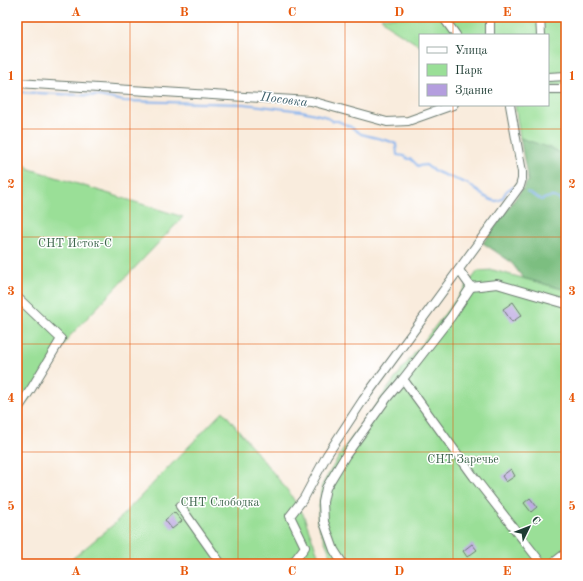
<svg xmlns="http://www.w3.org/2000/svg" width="583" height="581" font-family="'Old Standard TT',serif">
	<rect width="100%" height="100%" fill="#fff"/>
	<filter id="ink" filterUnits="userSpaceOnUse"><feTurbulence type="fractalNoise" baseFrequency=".025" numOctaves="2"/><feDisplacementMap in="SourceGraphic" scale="8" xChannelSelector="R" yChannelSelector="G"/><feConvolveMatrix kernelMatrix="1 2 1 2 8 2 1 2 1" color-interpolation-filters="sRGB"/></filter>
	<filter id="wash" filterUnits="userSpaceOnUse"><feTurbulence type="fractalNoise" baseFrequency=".012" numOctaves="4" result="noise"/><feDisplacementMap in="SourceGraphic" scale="16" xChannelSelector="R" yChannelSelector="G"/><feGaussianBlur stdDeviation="0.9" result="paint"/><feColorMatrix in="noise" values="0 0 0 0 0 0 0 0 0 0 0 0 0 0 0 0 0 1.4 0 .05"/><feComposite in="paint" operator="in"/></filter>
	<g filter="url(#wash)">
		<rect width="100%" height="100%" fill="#f9ecdd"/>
		<g fill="#9adf97" stroke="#5c8e66">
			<polygon points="381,17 566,17 566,85 548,86 548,35 420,35 420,46 387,25"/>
			<polygon points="566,93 566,156 553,149 520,138 515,105 548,105 548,94"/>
			<polygon points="17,158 30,169 183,217 69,337 17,417"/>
			<polygon points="493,270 566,290 566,564 336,564 332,558 317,522 322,485 343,450 403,368 478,271"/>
			<polygon points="223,411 288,491 303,514 319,557 313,564 66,564 113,525"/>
		</g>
		<polygon fill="#7bbe80" stroke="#4d7e5a" points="520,138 553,149 566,156 566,290 523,278 511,262 483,243 528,181"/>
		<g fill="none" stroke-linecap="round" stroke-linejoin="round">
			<g stroke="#83b2ee" stroke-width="2">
				<path d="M17,92L98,96L124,101L244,104L302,111L324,116L332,121H338L351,127L361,134L389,141L396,144L397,155L404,156L408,159H411L418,166L426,165C435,174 455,178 468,184C476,189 487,201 496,201C507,200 501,190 514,187"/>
				<path d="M527,192L541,200C554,194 561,197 566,210"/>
			</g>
		</g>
		<g id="blocks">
			<g fill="#b49ede">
				<polygon points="513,302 522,315 512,322 503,309"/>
				<polygon points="511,469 515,476 506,482 502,476"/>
				<polygon points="530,498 537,507 531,512 524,503"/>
				<polygon points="174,512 182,521 172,529 165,520"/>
				<polygon points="472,544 477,550 467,557 463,551"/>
			</g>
		</g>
	</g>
	<g filter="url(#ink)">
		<use href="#blocks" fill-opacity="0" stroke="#6b7a6f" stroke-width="1"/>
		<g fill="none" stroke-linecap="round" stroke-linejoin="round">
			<defs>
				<g id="minor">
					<polyline points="443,17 456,35"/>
					<polyline points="490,17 490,35"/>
					<polyline points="540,17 541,35"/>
					<polyline points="548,77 566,76"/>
					<polyline points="17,83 311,101 387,122 408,121 453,105"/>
					<polyline points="548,89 566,89"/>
					<polyline points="471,287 497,284 566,304"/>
					<polyline points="17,297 61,339 31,389 17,410"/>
					<polyline points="403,379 474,477 542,564"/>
					<polyline points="180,506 221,564"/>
					<polyline points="292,564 305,547 290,516 304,498 327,455 363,400 520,186 522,179 522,172 510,105"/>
					<polyline points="343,564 334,550 324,522 323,502 326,488 346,455 387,398 403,379 451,317 471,287 459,270"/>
					<polyline points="552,564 566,553"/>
				</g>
			</defs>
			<use href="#minor" stroke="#6b7a6f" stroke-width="10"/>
			<use href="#minor" stroke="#fff" stroke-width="8"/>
		</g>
	</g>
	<path fill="none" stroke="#e8590c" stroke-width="1" stroke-opacity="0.55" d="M130,17V564M238,17V564M345,17V564M453,17V35M453,105V564M17,129H566M17,237H566M17,344H566M17,452H566"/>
	<g text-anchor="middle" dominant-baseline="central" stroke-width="3" stroke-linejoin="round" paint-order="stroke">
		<g font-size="12" fill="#3e664d" stroke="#fff">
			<text x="75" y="244">СНТ Исток-С</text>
			<text x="463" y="460">СНТ Заречье</text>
			<text x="220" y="503">СНТ Слободка</text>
		</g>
		<g font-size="13" font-style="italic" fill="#3d606c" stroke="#fff">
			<text transform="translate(284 100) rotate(7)">Посовка</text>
		</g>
	</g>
	<rect width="583" height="581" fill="none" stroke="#fff" stroke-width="44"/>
	<rect x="419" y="34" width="130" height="72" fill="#ffffff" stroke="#a5b1ae"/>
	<rect x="427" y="47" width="20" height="6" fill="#ffffff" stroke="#a5b1ae"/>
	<text x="455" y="54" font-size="12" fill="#1f3d34">Улица</text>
	<rect x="427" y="64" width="20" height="12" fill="#9adf97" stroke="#a5b1ae"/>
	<text x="455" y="74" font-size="12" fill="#1f3d34">Парк</text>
	<rect x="427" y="84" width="20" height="12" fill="#b49ede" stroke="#a5b1ae"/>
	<text x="455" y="94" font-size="12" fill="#1f3d34">Здание</text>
	<g transform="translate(529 527) rotate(47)" stroke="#ffffff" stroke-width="3" paint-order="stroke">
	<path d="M0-3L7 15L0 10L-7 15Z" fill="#1f3d34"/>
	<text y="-6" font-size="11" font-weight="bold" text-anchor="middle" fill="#1f3d34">С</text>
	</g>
	<rect x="22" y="22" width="539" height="537" fill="none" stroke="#e8590c" stroke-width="1.5"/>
	<g font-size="13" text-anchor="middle" font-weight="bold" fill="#e8590c">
		<text x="76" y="16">A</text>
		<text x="184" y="16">B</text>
		<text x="292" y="16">C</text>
		<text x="399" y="16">D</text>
		<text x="507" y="16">E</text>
		<text x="11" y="80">1</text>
		<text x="572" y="80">1</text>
		<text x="11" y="188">2</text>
		<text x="572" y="188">2</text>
		<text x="11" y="295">3</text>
		<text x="572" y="295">3</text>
		<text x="11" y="402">4</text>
		<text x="572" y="402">4</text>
		<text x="11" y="510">5</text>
		<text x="572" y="510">5</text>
		<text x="76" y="575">A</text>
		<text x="184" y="575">B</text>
		<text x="292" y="575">C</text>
		<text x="399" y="575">D</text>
		<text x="507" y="575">E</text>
	</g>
</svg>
